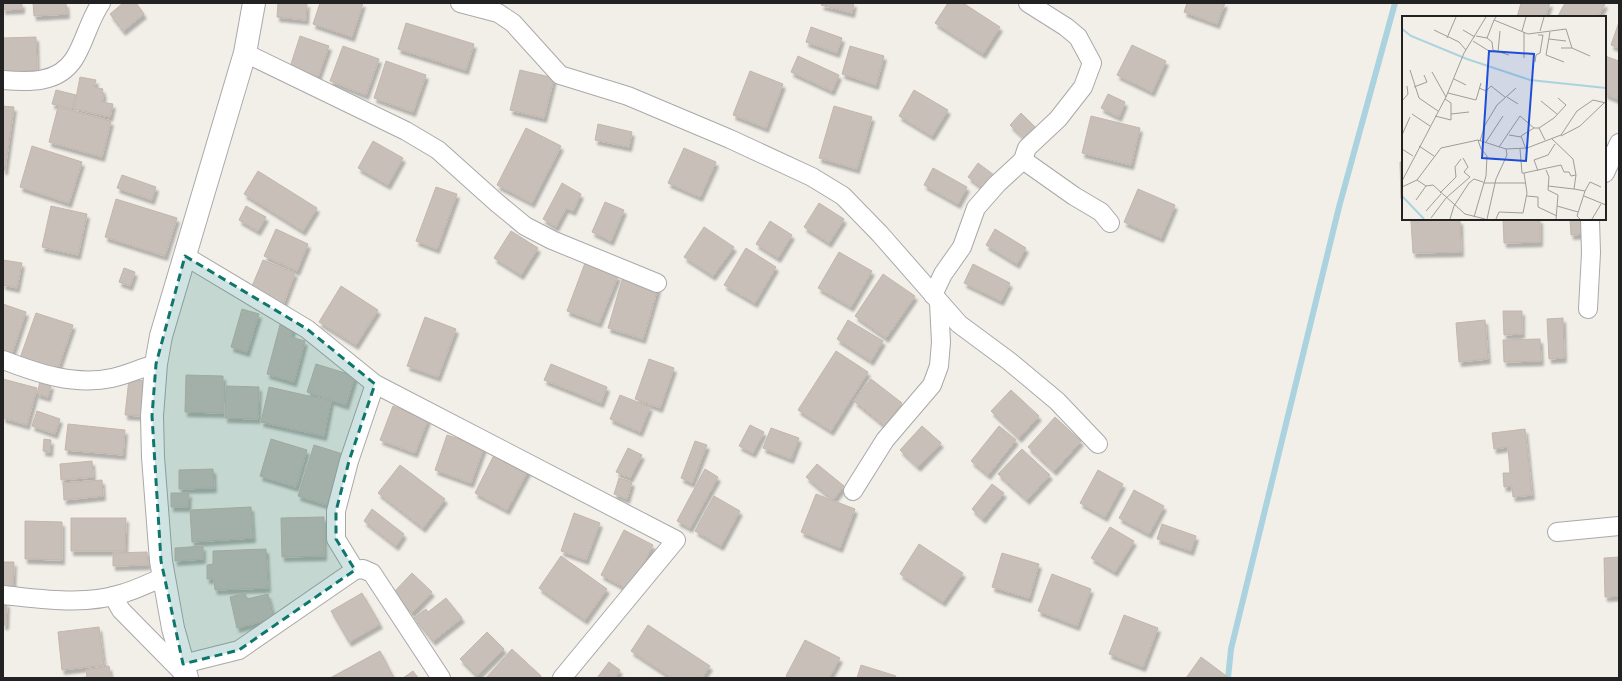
<svg xmlns="http://www.w3.org/2000/svg" width="1622" height="681" font-family="Quicksand,sans-serif">
	<defs>
		<filter id="shadow"><feDropShadow dx="2.5" dy="4.5" stdDeviation="1" flood-color="#0004"/></filter>
	</defs>
	<rect width="100%" height="100%" fill="#f2efe9"/>
	<g fill="none" stroke-linecap="round" stroke-linejoin="round">
		<polyline stroke="#aad3df" stroke-width="6" points="1228,678 1231,649 1339,207 1395,3"/>
	</g>
	<g fill="#c7bfb8" stroke="#c4b6ab" filter="url(#shadow)">
		<polygon points="3,3 22,3 22,9 3,10"/>
		<polygon points="33,3 66,3 67,14 34,16"/>
		<polygon points="123,3 136,3 144,14 123,31 110,14"/>
		<polygon points="278,3 307,3 306,20 277,17"/>
		<polygon points="320,3 363,3 352,37 313,24"/>
		<polygon points="822,3 854,3 852,13 821,5"/>
		<polygon points="948,3 963,3 1000,27 983,54 935,23"/>
		<polygon points="1187,3 1225,3 1217,24 1184,12"/>
		<polygon points="1521,3 1550,3 1545,17 1517,17"/>
		<polygon points="1565,3 1604,3 1605,4 1598,17 1560,17 1558,16"/>
		<polygon points="1619,22 1619,48 1611,45"/>
		<polygon points="406,23 474,44 466,70 398,49"/>
		<polygon points="811,27 842,38 837,53 806,42"/>
		<polygon points="300,36 329,46 318,77 290,67"/>
		<polygon points="36,37 37,71 3,72 3,38"/>
		<polygon points="1132,45 1166,61 1152,92 1117,75"/>
		<polygon points="343,46 379,59 366,95 330,81"/>
		<polygon points="850,46 884,56 876,85 842,74"/>
		<polygon points="798,56 839,75 832,91 791,72"/>
		<polygon points="1605,56 1619,61 1619,94 1617,99 1605,94"/>
		<polygon points="386,61 426,75 413,112 374,98"/>
		<polygon points="520,70 554,78 544,118 510,110"/>
		<polygon points="750,71 783,84 766,128 733,115"/>
		<polygon points="80,77 96,80 94,87 103,89 102,93 104,93 102,102 113,104 110,117 74,109"/>
		<polygon points="56,90 76,95 72,109 52,104"/>
		<polygon points="914,90 948,110 932,136 899,116"/>
		<polygon points="1108,94 1125,102 1119,117 1101,108"/>
		<polygon points="3,106 14,107 5,170 3,170"/>
		<polygon points="834,106 872,117 857,169 819,158"/>
		<polygon points="58,107 111,121 102,157 49,142"/>
		<polygon points="1021,113 1036,128 1025,139 1010,125"/>
		<polygon points="1091,116 1140,128 1131,165 1082,153"/>
		<polygon points="598,124 632,132 629,147 595,140"/>
		<polygon points="526,128 561,146 532,203 497,185"/>
		<polygon points="373,141 403,158 388,185 358,168"/>
		<polygon points="32,146 82,162 69,203 20,187"/>
		<polygon points="684,148 716,162 700,197 668,183"/>
		<polygon points="1400,162 1403,162 1403,199 1401,199"/>
		<polygon points="978,163 994,175 984,189 968,177"/>
		<polygon points="933,168 967,187 958,204 924,185"/>
		<polygon points="258,171 317,208 303,231 244,194"/>
		<polygon points="122,175 156,187 152,200 117,188"/>
		<polygon points="562,183 581,194 573,211 566,208 556,227 543,219"/>
		<polygon points="436,187 457,194 437,249 416,241"/>
		<polygon points="1138,189 1175,205 1161,238 1124,222"/>
		<polygon points="116,199 177,218 165,256 105,237"/>
		<polygon points="605,202 624,210 611,241 592,232"/>
		<polygon points="819,203 844,219 829,243 804,227"/>
		<polygon points="51,206 87,214 78,255 42,247"/>
		<polygon points="246,206 266,217 258,231 239,220"/>
		<polygon points="1503,219 1540,219 1540,242 1504,243"/>
		<polygon points="1570,219 1586,219 1586,234 1571,235"/>
		<polygon points="1460,220 1461,252 1413,253 1411,221"/>
		<polygon points="770,221 792,235 778,258 756,244"/>
		<polygon points="704,227 734,247 713,276 684,257"/>
		<polygon points="276,229 308,244 297,271 264,256"/>
		<polygon points="995,229 1026,248 1017,264 986,245"/>
		<polygon points="511,231 538,248 521,275 494,258"/>
		<polygon points="746,248 776,267 755,303 724,285"/>
		<polygon points="839,252 872,271 851,307 818,288"/>
		<polygon points="3,260 22,263 17,288 3,285"/>
		<polygon points="263,260 295,273 283,305 250,291"/>
		<polygon points="585,263 618,276 599,323 567,311"/>
		<polygon points="973,264 1010,283 1001,301 964,283"/>
		<polygon points="124,268 135,272 130,286 119,282"/>
		<polygon points="883,274 915,296 886,338 855,316"/>
		<polygon points="623,277 658,288 643,339 608,328"/>
		<polygon points="341,286 378,310 356,345 319,322"/>
		<polygon points="3,304 26,312 11,357 3,354"/>
		<polygon points="242,309 259,314 247,352 231,347"/>
		<polygon points="1503,311 1522,311 1522,334 1504,335"/>
		<polygon points="36,313 73,325 57,371 20,358"/>
		<polygon points="425,317 456,329 438,377 407,366"/>
		<polygon points="1563,318 1564,358 1549,359 1547,319"/>
		<polygon points="848,320 883,341 871,361 837,339"/>
		<polygon points="1485,320 1488,359 1459,362 1456,323"/>
		<polygon points="281,321 294,325 291,337 305,341 294,382 267,374"/>
		<polygon points="1540,339 1541,361 1504,362 1503,340"/>
		<polygon points="836,351 868,372 831,431 798,410"/>
		<polygon points="649,359 674,368 660,408 635,399"/>
		<polygon points="316,364 355,376 346,405 307,392"/>
		<polygon points="551,364 607,387 601,403 544,380"/>
		<polygon points="186,375 223,376 223,413 185,412"/>
		<polygon points="3,379 37,388 27,425 3,418"/>
		<polygon points="129,379 145,381 141,416 125,415"/>
		<polygon points="871,379 902,403 885,426 854,401"/>
		<polygon points="40,382 51,385 48,397 37,394"/>
		<polygon points="226,386 259,387 258,419 225,418"/>
		<polygon points="269,387 331,401 324,436 261,422"/>
		<polygon points="1011,390 1039,416 1019,438 991,411"/>
		<polygon points="620,395 650,407 640,432 610,419"/>
		<polygon points="393,406 428,419 415,453 380,440"/>
		<polygon points="37,411 60,419 55,434 32,426"/>
		<polygon points="1055,417 1081,441 1054,471 1028,447"/>
		<polygon points="68,424 125,430 123,455 65,450"/>
		<polygon points="750,425 764,432 753,453 739,446"/>
		<polygon points="922,426 941,443 918,467 900,450"/>
		<polygon points="999,426 1016,440 988,475 971,461"/>
		<polygon points="771,428 799,438 791,459 763,448"/>
		<polygon points="1525,429 1532,495 1513,497 1512,486 1504,487 1503,473 1510,473 1508,447 1494,449 1492,433"/>
		<polygon points="447,435 484,447 471,483 435,470"/>
		<polygon points="44,439 51,440 50,452 43,451"/>
		<polygon points="271,439 307,450 296,487 260,476"/>
		<polygon points="695,441 707,445 692,483 681,478"/>
		<polygon points="314,445 343,454 327,505 298,496"/>
		<polygon points="628,448 642,455 630,478 616,472"/>
		<polygon points="1022,449 1050,475 1027,500 998,474"/>
		<polygon points="496,451 529,469 507,510 475,493"/>
		<polygon points="92,461 93,477 61,480 60,464"/>
		<polygon points="817,464 844,486 833,500 806,477"/>
		<polygon points="400,465 445,499 423,528 378,493"/>
		<polygon points="213,469 214,488 179,489 179,470"/>
		<polygon points="705,469 718,477 690,528 677,521"/>
		<polygon points="1098,470 1123,484 1105,517 1080,503"/>
		<polygon points="619,478 632,482 627,499 614,494"/>
		<polygon points="102,480 103,496 64,500 63,483"/>
		<polygon points="992,484 1004,493 983,519 972,509"/>
		<polygon points="1134,490 1164,506 1149,534 1119,518"/>
		<polygon points="171,493 189,493 188,507 171,507"/>
		<polygon points="816,494 855,509 840,548 801,532"/>
		<polygon points="714,496 740,511 721,546 695,531"/>
		<polygon points="251,507 253,538 192,542 190,510"/>
		<polygon points="372,509 404,534 396,546 364,521"/>
		<polygon points="574,513 600,523 586,560 561,551"/>
		<polygon points="324,517 324,556 282,557 281,518"/>
		<polygon points="71,518 126,518 125,551 71,551"/>
		<polygon points="25,521 62,522 62,560 25,559"/>
		<polygon points="1162,524 1196,536 1191,551 1157,539"/>
		<polygon points="1110,527 1134,541 1115,572 1091,558"/>
		<polygon points="624,530 653,545 629,590 601,575"/>
		<polygon points="919,544 963,573 943,602 900,574"/>
		<polygon points="203,546 203,559 175,561 175,548"/>
		<polygon points="266,549 268,588 215,590 214,579 207,579 207,565 213,564 213,551"/>
		<polygon points="147,552 148,565 113,566 113,553"/>
		<polygon points="1002,553 1039,564 1029,598 992,587"/>
		<polygon points="561,556 607,589 585,620 539,588"/>
		<polygon points="1619,557 1619,596 1605,597 1604,558"/>
		<polygon points="3,562 14,562 13,590 3,589"/>
		<polygon points="412,573 432,592 412,613 392,594"/>
		<polygon points="1052,574 1091,589 1077,626 1038,611"/>
		<polygon points="245,593 247,599 268,594 274,618 237,628 230,597"/>
		<polygon points="362,593 380,624 349,642 331,611"/>
		<polygon points="446,598 462,618 433,641 414,618 426,609 428,612"/>
		<polygon points="3,603 7,603 6,625 3,625"/>
		<polygon points="1124,615 1158,628 1143,667 1109,654"/>
		<polygon points="648,625 710,666 702,678 672,678 631,651"/>
		<polygon points="99,627 104,665 62,670 58,632"/>
		<polygon points="487,632 504,649 477,676 460,659"/>
		<polygon points="805,640 840,658 829,678 790,678 786,676"/>
		<polygon points="512,649 541,676 540,678 486,678"/>
		<polygon points="380,651 394,678 330,678"/>
		<polygon points="1201,657 1229,678 1186,678"/>
		<polygon points="609,662 620,670 615,678 597,678"/>
		<polygon points="861,665 896,676 895,678 857,678"/>
		<polygon points="109,666 111,678 76,678 87,677 86,670"/>
		<polygon points="413,671 418,678 403,678"/>
	</g>
	<g fill="none" stroke-linecap="round" stroke-linejoin="round">
		<defs>
			<g id="minor">
				<polyline points="460,3 498,13 513,23 560,75 628,96 730,139 812,177 843,196 880,234 959,324 1009,361 1057,401 1098,444"/>
				<polyline points="245,53 406,131 438,150 496,202 525,226 552,240 657,283"/>
				<path d="M3,80C28,82 58,84 74,59C85,42 89,20 101,3"/>
				<polyline points="1023,160 1074,196 1101,212 1110,223"/>
				<polyline points="1605,173 1619,143"/>
				<polyline points="185,256 307,329 375,384 676,540 562,678"/>
				<polyline points="933,295 943,274 962,247 976,208 997,184 1023,160 1027,148 1058,119 1083,87 1092,63 1078,37 1066,27 1028,3"/>
				<polyline points="1588,309 1591,253 1590,219"/>
				<path d="M3,360C37,373 74,386 112,378C126,375 141,368 156,364"/>
				<polyline points="853,491 885,440 932,385 939,366 941,342 939,303"/>
				<polyline points="1557,532 1619,526"/>
				<polyline points="355,570 336,539 336,511 349,461 375,384"/>
				<path d="M3,595C43,599 85,606 124,593C138,589 151,582 164,577"/>
				<polyline points="113,596 121,610 186,676"/>
				<polyline points="183,664 239,650 355,570 363,569 372,573 441,678"/>
			</g>
			<polyline id="tertiary" points="187,678 173,628 161,561 153,457 152,416 156,364 161,336 245,53 254,3"/>
		</defs>
		<use href="#minor" stroke="#a9a9a9" stroke-width="20"/>
		<use href="#tertiary" stroke="#a9a9a9" stroke-width="24"/>
		<use href="#minor" stroke="#fff" stroke-width="18"/>
		<use href="#tertiary" stroke="#fff" stroke-width="22"/>
	</g>
	<path fill="#0f766e" fill-opacity="0.2" stroke="#0f766e" stroke-width="3" stroke-dasharray="8 5" stroke-linejoin="round" d="M185,256L307,329L375,384L349,461L336,511V539L355,570L239,650L183,664L161,561L152,416L156,364Z"/>
	<g transform="translate(1402 16)">
		<rect width="204" height="204" fill="#f2efe9"/>
		<path fill="none" stroke="#aad3df" stroke-width="2" d="M0,13L9,20L65,43L128,64L204,72M0,180L22,203"/>
		<path fill="none" stroke="#9f9d99" stroke-width="1" d="M94,1L92,4L126,18L164,13L170,32H159M32,14L57,26L64,34M61,14L73,21M120,15L124,1M138,15L142,1M122,16V42M148,16L144,39L162,46M74,20L85,22L92,4M45,22L54,1M85,22L90,26L91,34L107,39M147,23L164,25M71,25L87,35M170,32L188,40M96,36L98,15M133,46L134,39L138,37L141,19H136M8,54L17,82L36,95M30,56L44,81M52,63L64,69M12,71L25,66L22,59M77,72L84,75L89,70L103,81M46,77L74,84L79,67M105,81L116,88M43,83L49,87V98L67,96M0,85L6,78L5,70M139,85L155,98M10,98L28,110M33,100L49,104V98M137,112L152,102L164,89L156,82M0,119L8,101M107,119L119,121M159,120L178,110L202,87M150,123L171,143L174,159L172,173L183,175L175,200L178,203M78,125L83,109L95,89L114,72M84,126L101,100M17,130L32,140M97,131L118,100L132,112M0,133L11,140M124,133L119,120L132,112H137L143,124M144,154L147,161L146,174L156,179L154,203M136,155L132,144L146,139L153,128M122,157L159,149L162,156H167L169,160L174,159M15,164L24,170L31,169L63,198L83,203M0,165L44,81L62,37L84,1M81,167H124M146,170L172,173M0,171L15,164L39,132L76,124L104,133L125,132L159,119L175,95L191,84L204,87M183,175L188,166L199,171M38,177L54,161L53,151L59,143M125,180L136,181V191L155,200M182,180L204,189M14,184L24,170M155,190L176,196M24,195L39,178M72,201L84,160L85,140L79,133L76,124M29,202L44,182L68,161L62,156L66,151L61,142M48,203L52,190L67,167L72,163L81,166M85,203L94,163L105,139L104,133M94,203L97,196L121,197L125,177L122,157H120L118,133M190,203L199,188"/>
		<path fill="#1d4ed8" fill-opacity="0.15" stroke="#1d4ed8" stroke-width="2" d="M87,35L132,38L124,145L80,142Z"/>
		<rect width="204" height="204" fill="none" stroke="#222" stroke-width="2"/>
	</g>
	<rect width="1622" height="681" fill="none" stroke="#222222" stroke-width="8"/>
</svg>
